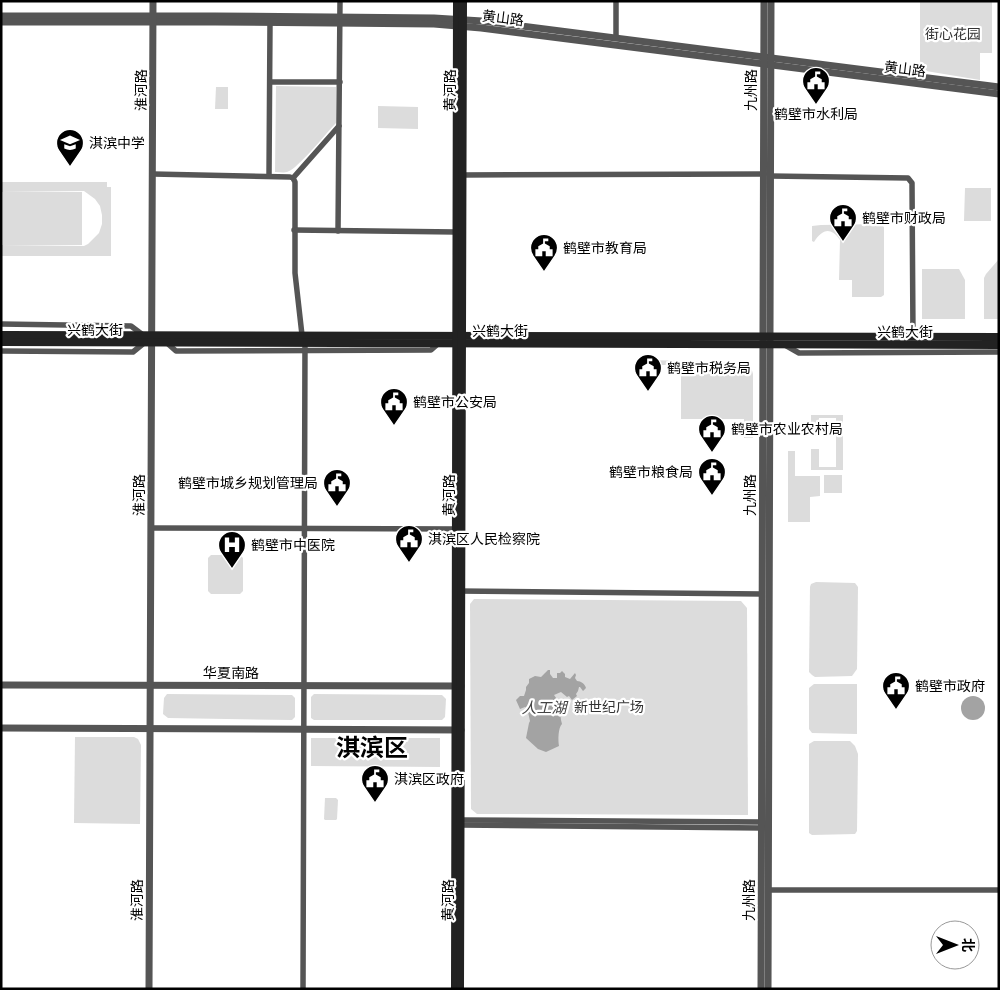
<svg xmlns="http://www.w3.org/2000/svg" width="1000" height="990" font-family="'DejaVu Sans','Noto Sans SC',sans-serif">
	<rect width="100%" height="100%" fill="#fff"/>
	<g fill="#dcdcdc">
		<polygon points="920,1 992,1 992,53 980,53 980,80 920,70"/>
		<path d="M276,86L336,87V123C327,132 298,169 287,172C284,173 279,172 275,172Z"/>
		<polygon points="216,87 228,87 228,109 215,109"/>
		<polygon points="378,106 418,107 418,129 378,128"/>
		<polygon points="1,182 107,182 107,187 111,187 111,256 1,256 1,245 84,246 88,244 99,233 102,224 102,215 100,206 95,199 84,191 1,192"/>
		<polygon points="965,188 991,188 991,221 964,221"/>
		<rect x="3" y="192" width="79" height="53"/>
		<path d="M881,224L884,227V295L881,297H852V280H839L840,240C830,226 822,230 814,242L812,241V226L821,225Z"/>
		<polygon points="999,259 999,319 984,319 984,278 986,274"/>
		<polygon points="922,269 959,269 965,280 965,319 922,319"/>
		<path d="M651,360L743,363C749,366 752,368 753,374V438H744V419H681V365H651Z"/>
		<polygon points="811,415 843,415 843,470 811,470 811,449 819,449 819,467 836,467 836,418 819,418 819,436 811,436"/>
		<polygon points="788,451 795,451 795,476 820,476 820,496 810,497 810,522 788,522"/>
		<rect x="824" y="475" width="18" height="18"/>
		<polygon points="211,555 240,555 243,558 243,591 240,594 211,594 208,591 208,558"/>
		<polygon points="816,582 855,583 858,587 857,669 852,676 815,677 812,675 809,672 810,587 811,584"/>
		<polygon points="474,599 741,601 747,608 748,815 477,814 471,809 470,604"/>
		<polygon points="814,684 857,684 857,734 812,733 809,729 809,688"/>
		<polygon points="167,694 292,695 295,698 295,717 292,720 168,718 163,714 164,698"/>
		<polygon points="314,694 442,695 446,699 445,717 442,720 314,720 311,718 311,697"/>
		<polygon points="75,737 134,737 138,739 141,745 140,824 74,823"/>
		<polygon points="311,738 440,738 440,767 311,766"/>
		<polygon points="814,741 850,741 855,746 858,754 857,831 855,834 812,835 809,833 809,744"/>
		<polygon points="325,798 336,798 338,800 337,819 336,820 325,820 324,819"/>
	</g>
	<g fill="#a3a3a3">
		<path d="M548,670H550V674L553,678H557V673H560L562,671L565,674V677L570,679L575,673L576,675L575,678L577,681C581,681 585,684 586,688L583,691L580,687H579L578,691L576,694L577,696L572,700L569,696L567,697L561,692L554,695C562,704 559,714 562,724C558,728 558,740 559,746L546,752L538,749L526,738L529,723L530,721L528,712V709L525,707L520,709L516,700L520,696H524L526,690V687L529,683V679L535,676L541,677Z"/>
		<circle cx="973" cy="708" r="12"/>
	</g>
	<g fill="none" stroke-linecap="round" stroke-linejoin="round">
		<g stroke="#555" stroke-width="5.5">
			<polyline points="616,38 616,1"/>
			<polyline points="270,82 340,82"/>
			<polyline points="153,174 290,177 293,178 295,182 295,273 302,335"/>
			<polyline points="462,175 764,174"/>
			<polyline points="269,176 270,23"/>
			<polyline points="770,176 908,178 912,183 913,336"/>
			<polyline points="293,178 339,126"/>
			<polyline points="294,230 456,232"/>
			<polyline points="338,231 340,1"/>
			<polyline points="1,324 131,326 143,335"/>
			<polyline points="167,343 176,351 431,350 439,343"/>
			<polyline points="785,345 799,353 999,352"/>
			<polyline points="1,351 133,352 144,343"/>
			<polyline points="151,528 456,529"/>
			<polyline points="457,591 762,594"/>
			<polyline points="461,820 762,822"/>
			<polyline points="461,825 762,828"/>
			<polyline points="768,890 999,890"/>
			<polyline points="303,989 305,343"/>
		</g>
		<g stroke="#555" stroke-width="7">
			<polyline points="1,16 215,16 434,18 482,21 999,87"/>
			<polyline points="1,22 215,22 434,24 481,28 999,94"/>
			<polyline points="1,685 461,686"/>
			<polyline points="1,728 461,730"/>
			<polyline points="149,989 153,1"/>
			<polyline points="761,989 764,1"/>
			<polyline points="768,989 771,1"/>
		</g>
		<g stroke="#222" stroke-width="8">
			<polyline points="1,335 999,337"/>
			<polyline points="1,342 999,345"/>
			<polyline points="455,989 457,1"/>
			<polyline points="460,989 463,1"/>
		</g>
	</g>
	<defs>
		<symbol id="civic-pin" viewBox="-11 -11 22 30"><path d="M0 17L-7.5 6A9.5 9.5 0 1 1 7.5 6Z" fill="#000" stroke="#fff"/><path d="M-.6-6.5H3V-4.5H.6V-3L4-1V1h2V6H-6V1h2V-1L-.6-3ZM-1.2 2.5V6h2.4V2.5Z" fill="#fff"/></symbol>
		<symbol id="school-pin" viewBox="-11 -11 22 30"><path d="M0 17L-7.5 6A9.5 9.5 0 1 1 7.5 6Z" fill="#000" stroke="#fff"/><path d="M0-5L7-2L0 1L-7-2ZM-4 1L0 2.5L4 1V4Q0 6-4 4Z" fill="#fff"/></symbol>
		<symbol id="hospital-pin" viewBox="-11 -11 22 30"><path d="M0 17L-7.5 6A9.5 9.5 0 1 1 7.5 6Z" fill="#000" stroke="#fff"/><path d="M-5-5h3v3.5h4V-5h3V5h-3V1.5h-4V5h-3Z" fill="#fff"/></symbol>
	</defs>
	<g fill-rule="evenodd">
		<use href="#civic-pin" x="800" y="65" width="32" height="43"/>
		<use href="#school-pin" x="54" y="127" width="32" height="43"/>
		<use href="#civic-pin" x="827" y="202" width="32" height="43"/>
		<use href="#civic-pin" x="528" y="232" width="32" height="43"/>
		<use href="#civic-pin" x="632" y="352" width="32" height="43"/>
		<use href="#civic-pin" x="378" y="386" width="32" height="43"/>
		<use href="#civic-pin" x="696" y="413" width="32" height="43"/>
		<use href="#civic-pin" x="696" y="456" width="32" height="43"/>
		<use href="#civic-pin" x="321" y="467" width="32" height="43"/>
		<use href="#civic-pin" x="393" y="523" width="32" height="43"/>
		<use href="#hospital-pin" x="216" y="529" width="32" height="43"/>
		<use href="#civic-pin" x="880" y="670" width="32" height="43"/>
		<use href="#civic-pin" x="359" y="763" width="32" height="43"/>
	</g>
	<g text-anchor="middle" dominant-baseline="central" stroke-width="4.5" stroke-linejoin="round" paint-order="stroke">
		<g font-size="14" fill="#000" stroke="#fff">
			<text transform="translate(503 18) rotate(7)">黄山路</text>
			<text transform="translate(905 69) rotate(7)">黄山路</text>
			<text transform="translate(141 90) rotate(-90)">淮河路</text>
			<text transform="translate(450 90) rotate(-90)">黄河路</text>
			<text transform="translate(751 90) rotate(-90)">九州路</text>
			<text x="95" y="330">兴鹤大街</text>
			<text x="500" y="331">兴鹤大街</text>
			<text x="905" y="332">兴鹤大街</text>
			<text transform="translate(139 495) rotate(-90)">淮河路</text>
			<text transform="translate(449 495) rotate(-90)">黄河路</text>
			<text transform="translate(750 495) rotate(-90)">九州路</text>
			<text x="231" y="673">华夏南路</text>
			<text transform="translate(137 900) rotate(-90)">淮河路</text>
			<text transform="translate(448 900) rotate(-90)">黄河路</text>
			<text transform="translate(749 900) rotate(-90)">九州路</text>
		</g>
		<g font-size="14" fill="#333" stroke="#fff">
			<text x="953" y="34">街心花园</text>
			<text x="609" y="707">新世纪广场</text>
		</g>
		<g font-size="14" fill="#000" stroke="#fff" text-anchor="start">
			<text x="816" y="114" text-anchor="middle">鹤壁市水利局</text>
			<text x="89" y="143">淇滨中学</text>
			<text x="862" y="218">鹤壁市财政局</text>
			<text x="563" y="248">鹤壁市教育局</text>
			<text x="667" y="368">鹤壁市税务局</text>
			<text x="413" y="402">鹤壁市公安局</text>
			<text x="731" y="429">鹤壁市农业农村局</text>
			<text x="693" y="472" text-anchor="end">鹤壁市粮食局</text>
			<text x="318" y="483" text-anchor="end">鹤壁市城乡规划管理局</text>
			<text x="428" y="539">淇滨区人民检察院</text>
			<text x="251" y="545">鹤壁市中医院</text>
			<text x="915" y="686">鹤壁市政府</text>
			<text x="394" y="779">淇滨区政府</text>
		</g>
		<g font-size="15" font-style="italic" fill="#444" stroke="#fff">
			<text x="544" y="708">人工湖</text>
		</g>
		<g font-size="24" font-weight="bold" fill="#000" stroke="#fff">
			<text x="372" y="748">淇滨区</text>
		</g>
	</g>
	<rect width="1000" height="990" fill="none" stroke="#000000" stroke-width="5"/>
	<g transform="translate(955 945) rotate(90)"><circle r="24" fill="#ffffff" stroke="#999999"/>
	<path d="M0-4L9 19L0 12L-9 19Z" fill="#000000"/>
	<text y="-8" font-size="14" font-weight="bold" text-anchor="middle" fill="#000000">北</text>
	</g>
</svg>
